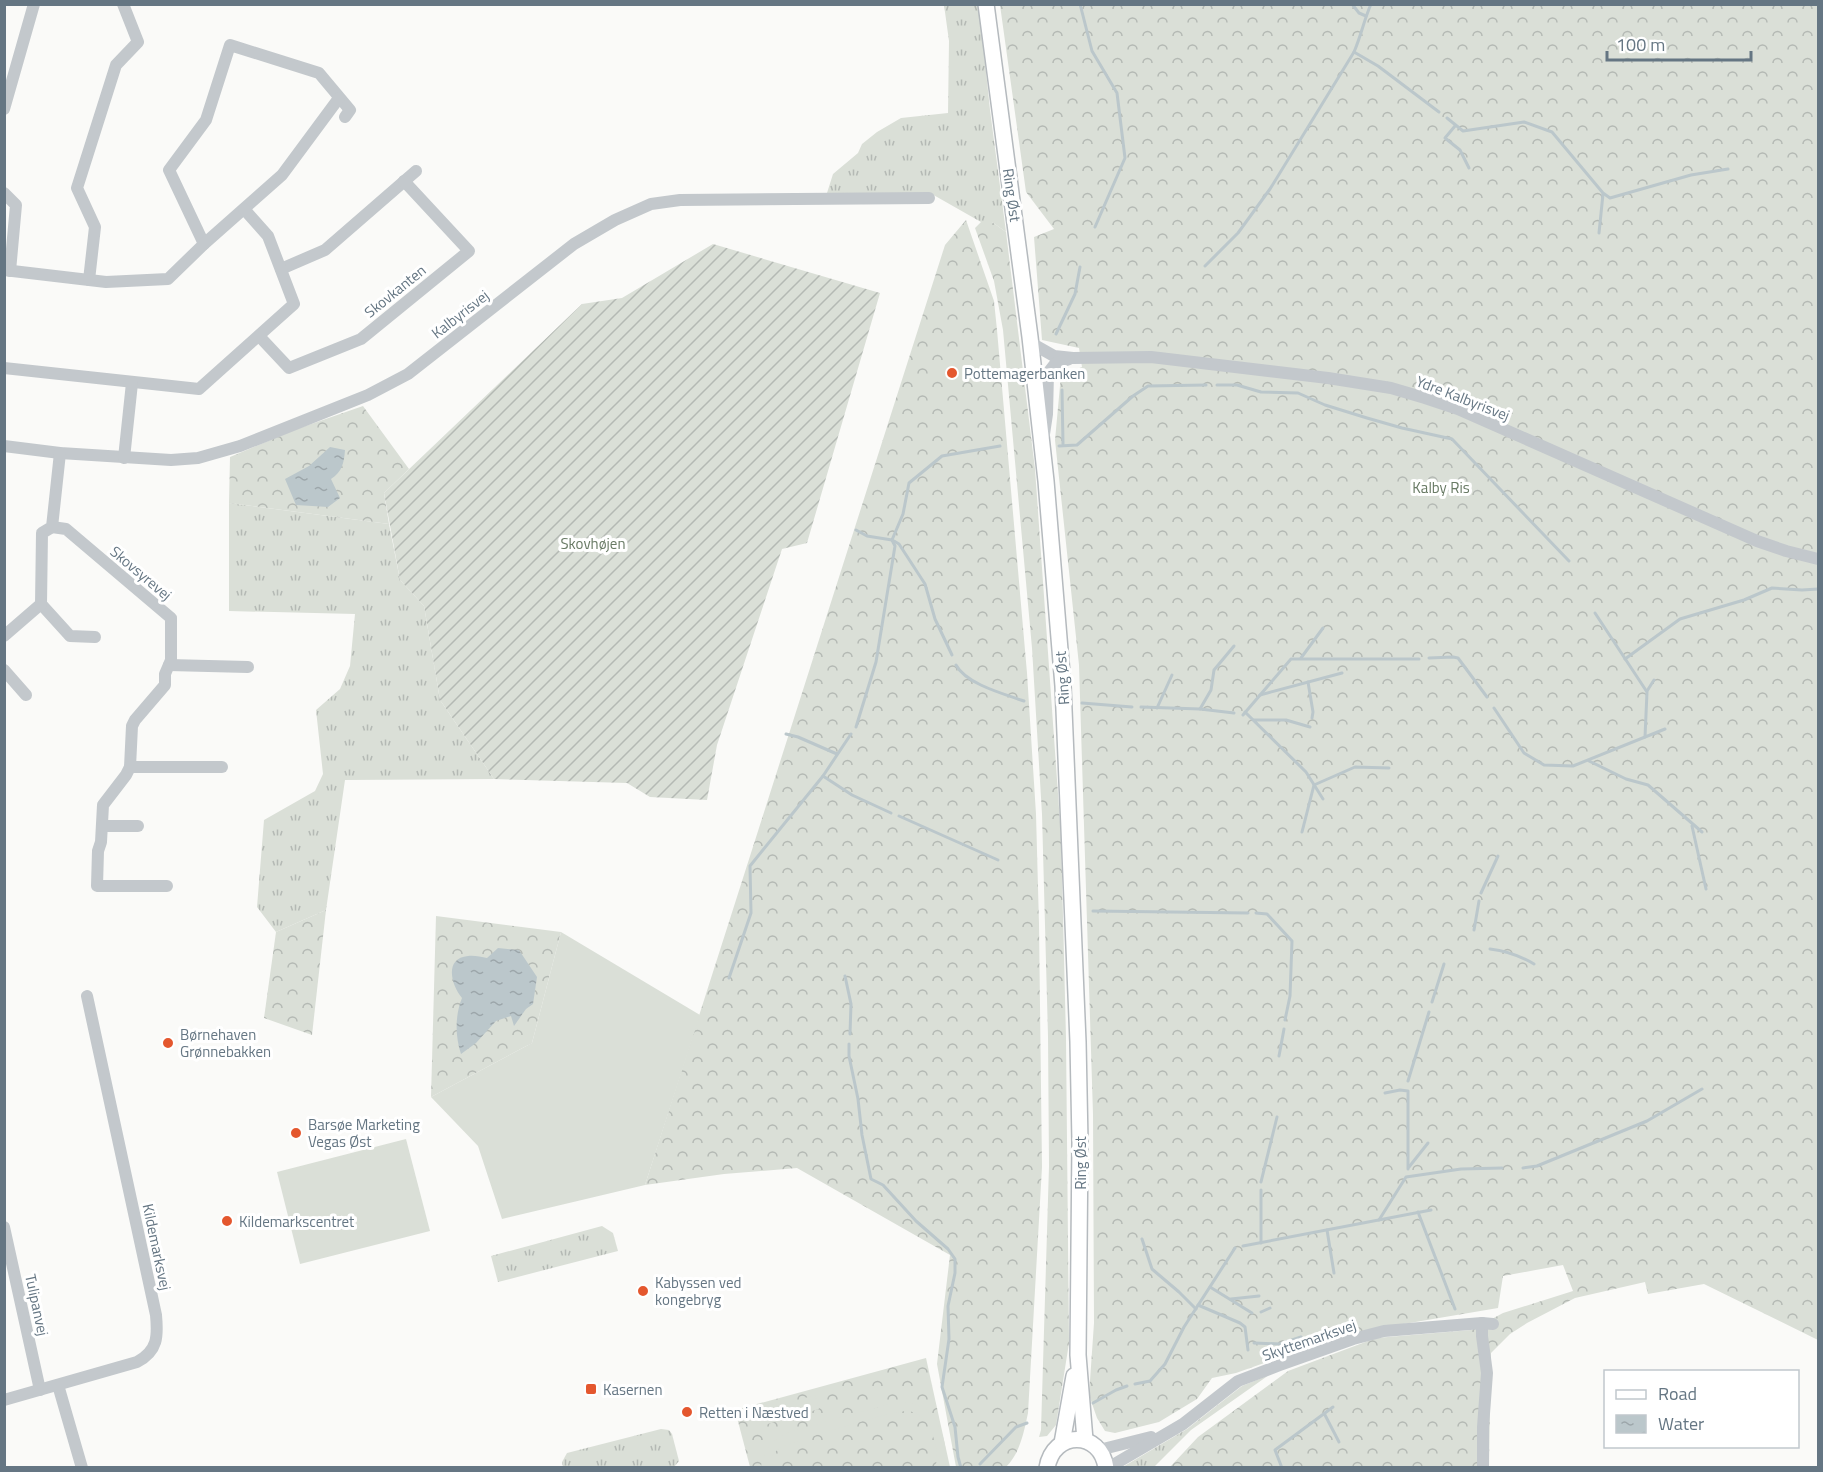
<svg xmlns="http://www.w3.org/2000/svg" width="1823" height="1472" font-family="'Titillium Web',sans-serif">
	<defs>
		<pattern id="grass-tufts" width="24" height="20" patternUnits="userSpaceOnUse" patternTransform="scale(1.5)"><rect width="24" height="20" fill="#dadfd7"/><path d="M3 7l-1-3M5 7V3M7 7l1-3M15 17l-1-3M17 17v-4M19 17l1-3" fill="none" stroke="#b4b9b4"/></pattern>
		<pattern id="forest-crowns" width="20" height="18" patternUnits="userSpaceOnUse" patternTransform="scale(1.5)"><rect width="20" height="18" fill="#dadfd7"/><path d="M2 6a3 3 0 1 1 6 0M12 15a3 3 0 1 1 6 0" fill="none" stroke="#b4b9b4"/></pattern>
		<pattern id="garden-furrows" width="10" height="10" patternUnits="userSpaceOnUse" patternTransform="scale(1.5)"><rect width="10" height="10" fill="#dadfd7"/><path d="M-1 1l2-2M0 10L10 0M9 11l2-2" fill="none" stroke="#b4b9b4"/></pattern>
		<pattern id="water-ripples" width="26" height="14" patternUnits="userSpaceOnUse" patternTransform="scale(1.5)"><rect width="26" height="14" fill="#bbc7cb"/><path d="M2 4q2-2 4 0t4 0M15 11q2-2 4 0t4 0" fill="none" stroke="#9ca6aa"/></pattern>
	</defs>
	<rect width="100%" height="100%" fill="#fafaf8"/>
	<g fill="url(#grass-tufts)">
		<polygon points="944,5 979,5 990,110 1006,232 992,222 981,222 930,193 827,193 833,174 858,153 862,144 877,132 901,118 948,113 949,41"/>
		<polygon points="229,503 389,524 400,580 424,606 440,700 494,779 345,780 326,910 276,932 257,907 264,820 315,791 323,774 316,710 340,689 350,666 355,614 229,611"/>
		<polygon points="602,1226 613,1233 618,1251 498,1282 491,1256"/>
		<polygon points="1269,1375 1191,1430 1154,1467 1121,1468 1187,1429 1242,1386"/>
		<polygon points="661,1429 669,1430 672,1434 679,1461 674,1467 563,1467 562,1462 567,1453"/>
	</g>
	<g fill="url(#forest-crowns)">
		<polygon points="1000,5 1818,5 1818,1340 1704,1284 1648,1294 1645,1282 1575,1298 1527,1323 1510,1334 1491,1353 1489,1467 1170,1467 1198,1437 1288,1371 1376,1338 1471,1330 1503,1313 1573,1291 1563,1265 1503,1276 1498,1308 1374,1329 1287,1355 1236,1373 1212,1378 1197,1399 1159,1422 1115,1433 1105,1431 1097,1418 1089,1395 1094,1323 1093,1114 1079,665 1055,440 1061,375 1082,367 1079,348 1042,340 1034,237 1054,229 1026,192"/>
		<path d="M966,220L994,301L997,330L1027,673L1036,814L1039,924L1042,1167L1028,1413C1024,1432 1020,1453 1006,1467H956L937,1364L950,1255L797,1168L724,1174L645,1185L945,245Z"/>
		<polygon points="981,222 992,222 1006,232 1035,469 1061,836 1066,1038 1069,1343 1056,1425 1047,1436 1039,1437 1041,1430 1049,1166 1048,1036 1042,814 1032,648 1003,330 994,281 975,228"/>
		<polygon points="363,406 409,469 384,493 389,524 229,503 230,457 294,430"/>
		<polygon points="326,910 312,1035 264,1018 276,932"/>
		<polygon points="436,916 561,932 532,1043 431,1097"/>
		<polygon points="926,1358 950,1467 750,1467 735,1410"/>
	</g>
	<polygon fill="url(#garden-furrows)" points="713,244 880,293 807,543 782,549 717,745 707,800 650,797 627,783 494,779 440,700 424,606 400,580 384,493 582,304 622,298"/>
	<g fill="#dadfd7">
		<polygon points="561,932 700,1015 645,1185 502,1219 478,1146 431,1097 532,1043"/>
		<polygon points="406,1139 430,1231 300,1264 277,1172"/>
		<polygon points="815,1395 819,1409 792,1417 788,1403"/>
		<path d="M908,1402C912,1404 918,1405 922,1407C941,1418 949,1447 945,1467H935C939,1457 936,1447 933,1436C930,1425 921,1413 909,1411C896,1409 794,1441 780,1448C773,1452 770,1460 770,1467H761C763,1450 773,1439 789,1432L886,1405Z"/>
		<polygon points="786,1403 790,1418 760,1426 757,1412"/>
	</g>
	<g fill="url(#water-ripples)">
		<path d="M330,447L345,450C344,463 342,472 331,479L340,498L328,507L296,505L285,479L309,466Z"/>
		<path d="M498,948L519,950L537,977L533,1004L526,1009L514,1026L511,1016L496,1021L476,1043L461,1054C455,1036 455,1015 462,998C451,985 444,958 468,956C474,955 481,957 487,958Z"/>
	</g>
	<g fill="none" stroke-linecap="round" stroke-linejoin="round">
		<g stroke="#bbc7cb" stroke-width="3">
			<polyline points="1080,4 1092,51 1117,93 1125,158 1095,227"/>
			<polyline points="1352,4 1359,13 1366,16"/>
			<polyline points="1354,52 1378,66 1439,112"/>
			<polyline points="1447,118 1463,131 1524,122 1552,132 1603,193 1610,198 1691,175 1728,169"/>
			<polyline points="1455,126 1445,138 1460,150 1469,168"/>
			<polyline points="1599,233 1603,194"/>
			<path d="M1205,266L1238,233L1270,189L1354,52C1361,36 1364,20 1371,4"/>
			<polyline points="1056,334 1075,294 1080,267"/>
			<polyline points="1217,385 1237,385 1261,392 1298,393 1325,405 1367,418 1402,428 1452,439 1569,561"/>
			<polyline points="1062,390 1063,444"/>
			<polyline points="1059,446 1077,445 1133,396 1148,386 1206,385"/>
			<polyline points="856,530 867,536 892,540 903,514 909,483 942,456 1000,446"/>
			<polyline points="894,541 899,544 925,584 935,619 952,655"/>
			<polyline points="1595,613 1647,692 1645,737"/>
			<polyline points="1301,658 1323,628"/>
			<polyline points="1429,658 1453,657 1458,658 1487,697"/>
			<polyline points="1625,659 1680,619 1744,600 1772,588 1802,590 1818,589"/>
			<path d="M956,665C966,684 1004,694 1024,701"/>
			<polyline points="1308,682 1313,712 1312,718"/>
			<polyline points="1647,691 1654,680"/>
			<polyline points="1260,695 1342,673"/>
			<polyline points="1082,703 1132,707"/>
			<polyline points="1141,707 1200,709 1234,713"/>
			<polyline points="1157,708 1172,675"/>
			<polyline points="1494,708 1524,753 1544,765 1573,766 1665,729"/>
			<polyline points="1200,709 1211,690 1214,670 1234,646"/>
			<polyline points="1245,712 1306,772 1323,799"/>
			<polyline points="1243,715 1291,659 1419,659"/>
			<polyline points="1254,720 1286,720 1310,727"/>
			<polyline points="856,727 876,662 895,546 892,540"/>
			<polyline points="786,734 798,737 837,754"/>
			<polyline points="1589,761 1626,779 1648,785 1702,832"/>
			<polyline points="823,776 852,795 891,813"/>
			<polyline points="899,816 998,860"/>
			<polyline points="1692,826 1706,889"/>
			<polyline points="1302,832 1314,785 1355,767 1389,768"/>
			<polyline points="1481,893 1498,856"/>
			<polyline points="1093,911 1248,913"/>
			<polyline points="1256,913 1267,914 1292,941 1290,996 1285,1020"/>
			<polyline points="1474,930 1479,901"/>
			<path d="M1490,949C1507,951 1519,955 1534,964"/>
			<polyline points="845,976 851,1004 850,1034"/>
			<polyline points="729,978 751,913 750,866 823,776 851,734"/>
			<polyline points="1432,1002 1444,964"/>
			<polyline points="849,1044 849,1056 858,1099 862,1135 871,1179 883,1185 916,1221 948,1249 955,1259 955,1273 948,1306 949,1339 942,1387 955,1427 958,1457 961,1468"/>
			<polyline points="1279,1056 1284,1029"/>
			<polyline points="1408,1081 1429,1012"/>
			<polyline points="1385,1093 1400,1090 1408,1091 1408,1169"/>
			<polyline points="1409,1167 1428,1143"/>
			<polyline points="1523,1168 1537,1166 1647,1121 1702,1089"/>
			<polyline points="1261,1182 1277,1117"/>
			<polyline points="1261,1190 1261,1243"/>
			<polyline points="1418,1212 1455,1309"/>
			<polyline points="1379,1220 1406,1177 1461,1169 1502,1168"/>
			<polyline points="1327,1230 1334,1273"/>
			<polyline points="1142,1239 1152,1269 1179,1292 1196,1309"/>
			<polyline points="1243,1246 1431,1210"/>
			<polyline points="1210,1287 1252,1313"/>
			<polyline points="1231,1299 1259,1296"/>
			<polyline points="1198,1305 1240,1323 1245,1327 1248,1350"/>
			<polyline points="1261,1312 1270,1308"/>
			<polyline points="1254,1343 1280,1344 1301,1337"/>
			<polyline points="1135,1384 1150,1381 1165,1364 1184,1327 1235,1248"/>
			<polyline points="1093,1403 1116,1390 1127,1386"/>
			<polyline points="1325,1415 1339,1442"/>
			<polyline points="980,1464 1016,1427 1027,1423"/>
			<polyline points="1282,1468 1275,1450 1333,1407"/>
		</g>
		<defs>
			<g id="major">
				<polyline points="986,4 1030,337 1046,481 1063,686 1078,1042 1080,1142 1078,1355 1085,1440"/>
				<polyline points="1062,1443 1074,1376"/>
				<path d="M1047,1468C1053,1430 1101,1430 1106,1468"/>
			</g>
		</defs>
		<use href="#major" stroke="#b5babe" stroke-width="18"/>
		<g stroke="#c3c8cc" stroke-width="12">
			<polyline points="4,109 34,4"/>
			<polyline points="4,193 16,205 10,271"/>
			<polyline points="204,244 169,170 206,120 230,45 319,73 350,110 345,117"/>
			<polyline points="281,269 325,250 416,171"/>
			<polyline points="4,270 106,282 168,279 204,244 282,175 339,98"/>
			<polyline points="89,280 95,227 77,188 116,65 138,42 123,4"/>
			<polyline points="259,336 289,368 361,339 469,251 404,181"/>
			<polyline points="1031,343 1054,356 1073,358 1151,357 1328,378 1391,388 1425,398 1458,409 1757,541 1786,551 1818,559"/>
			<polyline points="4,368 199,389 294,304 268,236 244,209"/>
			<polyline points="1044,434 1047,414 1048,373 1055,364 1069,359"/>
			<polyline points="4,446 60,453 171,460 198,458 240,446 368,395 408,374 574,244 615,220 651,204 680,200 929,198"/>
			<polyline points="124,458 132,383"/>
			<polyline points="52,527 66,529 171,618 171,660 165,674 165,685 135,720 132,726 130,767 126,775 103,805 101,842 98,851 97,886 167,886"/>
			<polyline points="41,604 70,636 95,637"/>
			<polyline points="4,636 41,604 42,533 52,527 60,453"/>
			<polyline points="169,665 248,667"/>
			<polyline points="4,670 26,695"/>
			<polyline points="130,767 222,767"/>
			<polyline points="102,826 138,826"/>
			<polyline points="4,1227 40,1390"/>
			<polyline points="1482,1323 1482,1336 1487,1373 1483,1427 1483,1468"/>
			<polyline points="58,1385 82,1468"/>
			<path d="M4,1400L137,1362C158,1351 158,1336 156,1315L87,996"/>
			<polyline points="1099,1450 1151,1437"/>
			<polyline points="1108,1468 1183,1424 1238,1381 1280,1365 1353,1339 1384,1331 1482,1323 1493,1324"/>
		</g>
		<use href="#major" stroke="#fff" stroke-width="15"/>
	</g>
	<g fill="#e4572e" stroke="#fff" stroke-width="2">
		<circle cx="952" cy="373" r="6"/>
		<circle cx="168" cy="1043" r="6"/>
		<circle cx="296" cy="1133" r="6"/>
		<circle cx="227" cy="1221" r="6"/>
		<circle cx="643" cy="1291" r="6"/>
		<rect x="585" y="1383" width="12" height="12" rx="3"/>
		<circle cx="687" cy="1412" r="6"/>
	</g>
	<g text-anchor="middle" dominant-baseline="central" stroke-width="6" stroke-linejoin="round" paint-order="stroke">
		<g font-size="15" fill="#657683" stroke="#fff">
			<text transform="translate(1012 195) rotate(82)">Ring Øst</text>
			<text transform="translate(395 291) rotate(-39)">Skovkanten</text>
			<text transform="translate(460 314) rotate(-38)">Kalbyrisvej</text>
			<text transform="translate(1463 398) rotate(21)">Ydre Kalbyrisvej</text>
			<text transform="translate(141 573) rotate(40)">Skovsyrevej</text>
			<text transform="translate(1062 678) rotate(-94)">Ring Øst</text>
			<text transform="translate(1080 1163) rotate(-90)">Ring Øst</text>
			<text transform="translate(157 1247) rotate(78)">Kildemarksvej</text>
			<text transform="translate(37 1305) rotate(78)">Tulipanvej</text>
			<text transform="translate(1309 1340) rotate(-19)">Skyttemarksvej</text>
		</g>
		<g font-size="15" fill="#657683" stroke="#fff" text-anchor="start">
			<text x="964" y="373">Pottemagerbanken</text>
			<text x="180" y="1034">Børnehaven<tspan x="180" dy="17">Grønnebakken</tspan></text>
			<text x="308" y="1124">Barsøe Marketing<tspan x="308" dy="17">Vegas Øst</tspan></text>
			<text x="239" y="1221">Kildemarkscentret</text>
			<text x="655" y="1282">Kabyssen ved<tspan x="655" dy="17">kongebryg</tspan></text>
			<text x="603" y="1389">Kasernen</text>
			<text x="699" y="1412">Retten i Næstved</text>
		</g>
		<g font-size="15" fill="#687a64" stroke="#fff">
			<text x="1441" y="487">Kalby Ris</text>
			<text x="593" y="543">Skovhøjen</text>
		</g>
	</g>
	<rect width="1823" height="1472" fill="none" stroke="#657683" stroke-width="12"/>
	<rect x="1604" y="1370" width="195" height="78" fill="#ffffff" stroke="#c1c8cd" stroke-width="1.5"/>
	<rect x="1616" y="1390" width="30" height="9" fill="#ffffff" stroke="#c1c8cd" stroke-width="1.5"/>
	<text x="1658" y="1400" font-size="18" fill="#657683">Road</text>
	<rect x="1616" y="1415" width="30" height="18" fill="url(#water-ripples)" stroke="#c1c8cd" stroke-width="1.5"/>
	<text x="1658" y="1430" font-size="18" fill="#657683">Water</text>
	<path d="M1607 51v9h144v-9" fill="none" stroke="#657683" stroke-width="3"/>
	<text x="1616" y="51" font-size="18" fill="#657683" stroke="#ffffff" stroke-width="4.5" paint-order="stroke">100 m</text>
</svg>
